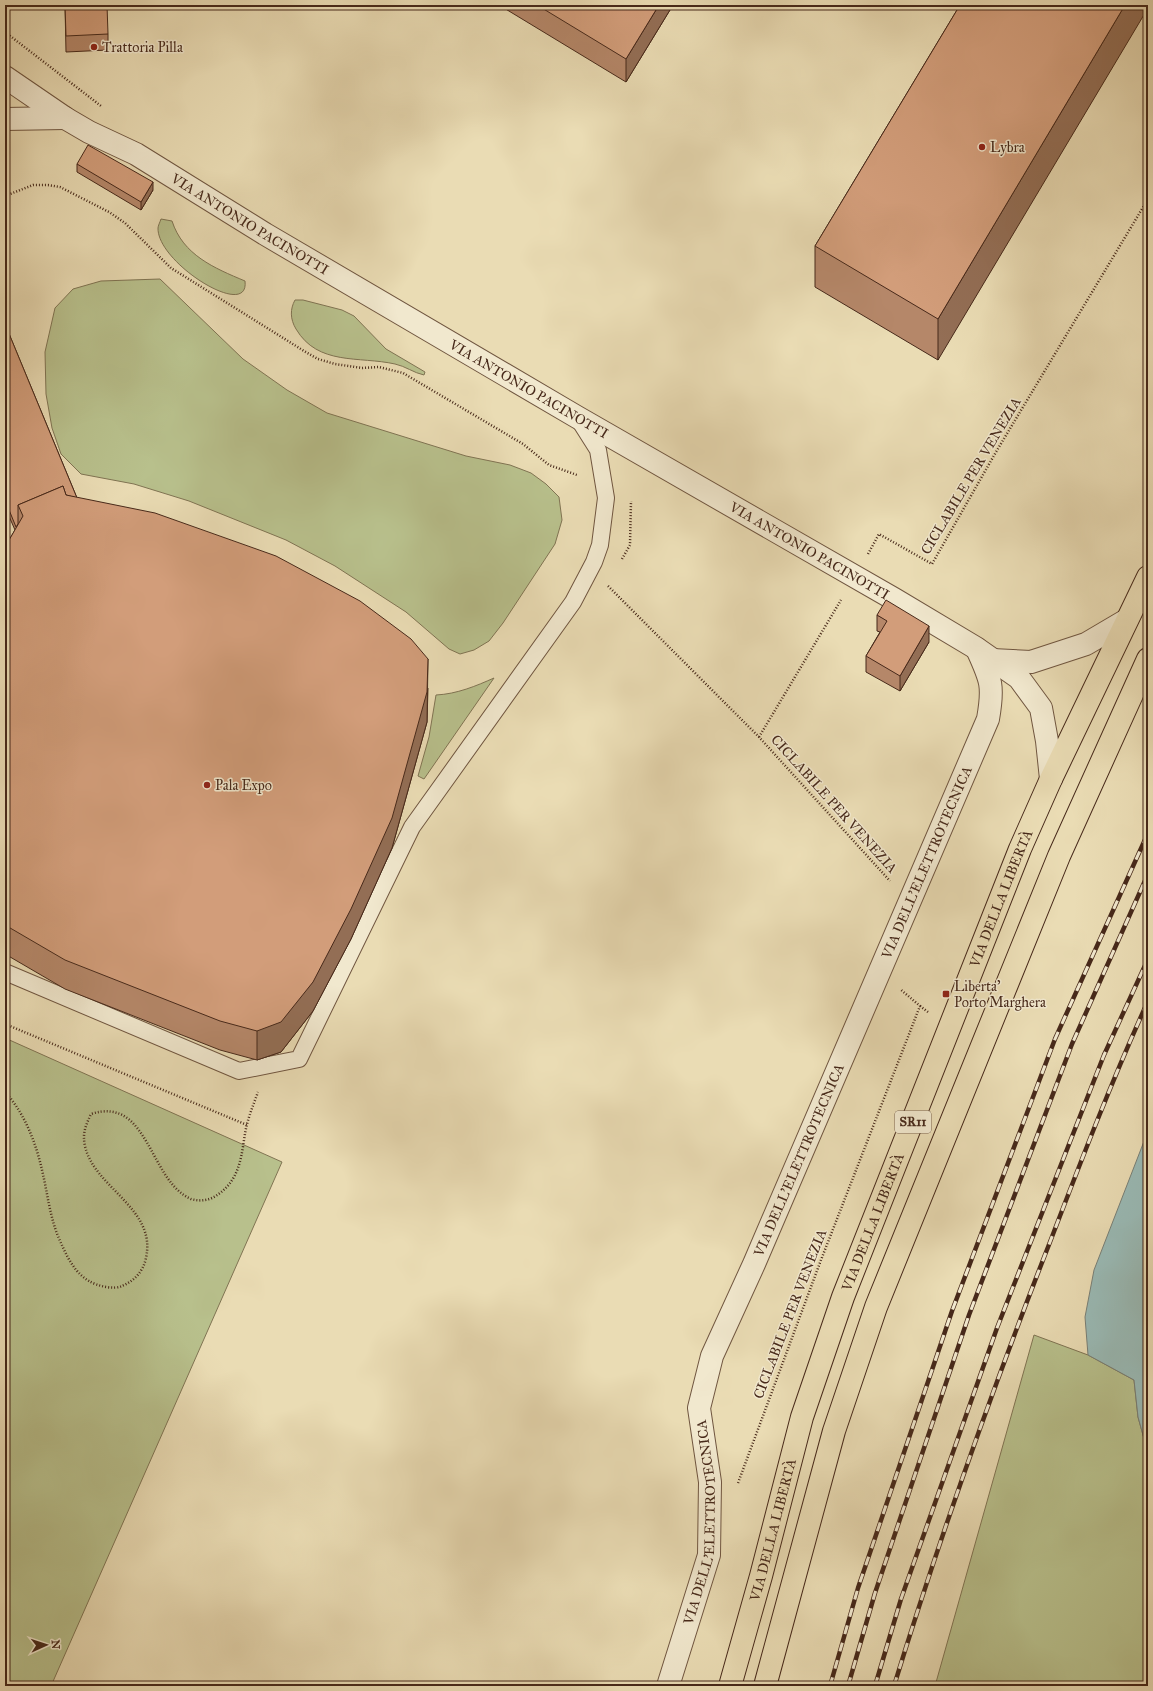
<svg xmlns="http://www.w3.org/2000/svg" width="1153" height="1691" font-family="'IM FELL Great Primer',serif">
	<rect width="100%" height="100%" fill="#eadcb4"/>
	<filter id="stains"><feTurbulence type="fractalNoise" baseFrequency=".005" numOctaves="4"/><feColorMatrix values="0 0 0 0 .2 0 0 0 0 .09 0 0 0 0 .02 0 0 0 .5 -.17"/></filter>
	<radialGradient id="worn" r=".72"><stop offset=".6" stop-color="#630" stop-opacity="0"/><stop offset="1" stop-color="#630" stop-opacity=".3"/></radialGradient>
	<g fill="#b8c08c" stroke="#807453">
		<path d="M161,219L172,221C183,255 214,268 245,281C250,321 157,263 158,228C158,226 160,222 161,219Z"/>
		<polygon points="160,279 243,359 287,390 327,413 466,456 510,465 531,473 546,484 559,497 562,520 555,544 503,623 489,641 474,650 460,654 449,649 406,612 335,566 286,540 189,501 134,484 81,474 61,454 52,428 46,394 45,352 55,308 73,289 101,281"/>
		<path d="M295,300H303L342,310L354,316L386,349L420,369L425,372L424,375C414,373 405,366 395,364C359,356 318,366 296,329C290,319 290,309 295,300Z"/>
		<path d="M494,678L424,779L418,776L429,737L436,695C457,694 476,686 494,678Z"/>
		<polygon points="5,1038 282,1162 51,1686 5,1686"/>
		<polygon points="1034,1335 1088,1355 1134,1380 1138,1417 1148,1453 1148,1686 935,1686"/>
	</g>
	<polygon fill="#9abab5" stroke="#798077" points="1148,1131 1148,1453 1138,1417 1134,1380 1088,1355 1085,1317 1094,1270"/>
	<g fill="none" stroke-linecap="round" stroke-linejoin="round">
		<defs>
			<polyline id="lane" points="5,972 239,1071 299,1059 412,827 573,602 594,562 600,545 606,498 598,450 579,420"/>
			<g id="street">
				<path id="s1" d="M5,77L65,118L89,132L136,154L265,234L577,417L894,599L976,648L1019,678L1041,708L1047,741L1051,779"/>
				<polyline points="5,119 65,118"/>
				<polyline points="992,660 1031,662 1086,644 1125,621"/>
				<path id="s2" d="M668,1686L709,1555L710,1482L699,1408L712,1356L754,1264L988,719C994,685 991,680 977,649"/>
			</g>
			<g id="highway">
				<path id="s3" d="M730,1686L761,1576L802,1417L843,1297L1020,849L1051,779L1148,577"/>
				<polyline points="765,1686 834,1431 876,1307 1059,856 1148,659"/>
			</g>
		</defs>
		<use href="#lane" stroke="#705640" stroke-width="18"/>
		<use href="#street" stroke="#705640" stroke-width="24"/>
		<use href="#highway" stroke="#47291a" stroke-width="24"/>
		<g stroke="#47291a" stroke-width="2.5" stroke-dasharray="1 2" stroke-linecap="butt">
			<polyline points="5,32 101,106"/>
			<polyline points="5,196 33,185 48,185 60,187 109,212 125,223 171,268 304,351 318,359 335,364 362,368 379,367 403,373 523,444 549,465 577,475"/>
			<polyline points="868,554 879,534 932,564 996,452 1148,199"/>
			<polyline points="622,559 630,545 631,501"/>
			<polyline points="608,586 759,737 890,881"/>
			<polyline points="759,737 841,600"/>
			<polyline points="920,1006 928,1012"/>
			<polyline points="5,1024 247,1125"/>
			<path d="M5,1092C24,1112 36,1143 42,1170C48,1195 50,1220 61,1243C67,1257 75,1273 89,1281C97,1286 114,1290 122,1286C134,1281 143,1272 146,1258C157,1208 94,1188 85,1146C82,1133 86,1125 91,1114C149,1095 149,1181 191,1199C198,1201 205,1201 212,1198C222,1193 230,1185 235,1175C243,1159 243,1140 247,1124C250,1113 254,1103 258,1092"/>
			<polyline points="738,1483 821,1260 920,1006 900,989"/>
		</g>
		<use href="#lane" stroke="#f1e8ce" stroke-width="16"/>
		<use href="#street" stroke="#f1e8ce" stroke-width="22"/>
		<use href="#highway" stroke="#eadcb4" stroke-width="22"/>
		<defs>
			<g id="rail">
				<polyline points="830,1686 858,1588 952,1311 1055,1039 1148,833"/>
				<polyline points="848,1686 875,1593 969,1315 1072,1044 1148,874"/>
				<polyline points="875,1686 901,1599 997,1328 1104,1055 1148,959"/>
				<path d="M894,1686C940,1536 993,1388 1050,1242C1081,1161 1112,1080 1148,1001"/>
			</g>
		</defs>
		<use href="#rail" stroke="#47291a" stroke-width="4.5"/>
		<use href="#rail" stroke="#f1e8ce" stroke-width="3" stroke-dasharray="9" stroke-linecap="butt"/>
	</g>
	<g fill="#b58769" stroke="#47291a">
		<polygon points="65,5 108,34 108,50 66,52"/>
		<polygon points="499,5 673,5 626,82"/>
		<polygon points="960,5 938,360 815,287 815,246"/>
		<polygon points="77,164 153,190 141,210 77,172"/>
		<polygon points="5,324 77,498 428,688 427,722 392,848 351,939 313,1011 281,1052 257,1060 220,1050 65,989 5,954 5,547 15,530 5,507"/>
		<polygon points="877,615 929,642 900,691 866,672 866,656 880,632 877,631"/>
	</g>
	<g fill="#936e55" stroke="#47291a">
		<polygon points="659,5 673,5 626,82 626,59"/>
		<polygon points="1125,5 1148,5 1148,8 938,360 938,319"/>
		<polygon points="153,182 153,190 141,210 141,202"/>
		<polygon points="929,626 929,642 900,691 900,676"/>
		<polygon points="428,659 427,722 392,848 351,939 313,1011 281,1052 257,1060 257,1031"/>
	</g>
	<g fill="#d29d7a" stroke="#47291a">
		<polygon points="65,5 107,5 108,34 66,36"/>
		<polygon points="537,5 659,5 626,59"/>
		<polygon points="960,5 1125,5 938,319 815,246"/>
		<polygon points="88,145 153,182 141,202 77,164"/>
		<polygon points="5,324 77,498 66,495 63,486 18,505 18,524 16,527 5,500"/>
		<polygon points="63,486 66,495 155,513 276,556 360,601 411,639 428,659 427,692 392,818 351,909 313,982 281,1022 257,1031 220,1021 65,960 5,925 5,547 23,516 18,505"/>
		<polygon points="886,600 929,626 900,676 866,656 887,621 877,615"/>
	</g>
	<g fill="#8f2418" stroke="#f1e8ce" stroke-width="1.5">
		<circle cx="94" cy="47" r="4"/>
		<circle cx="982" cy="147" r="4"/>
		<circle cx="207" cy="785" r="4"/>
		<rect x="942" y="990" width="8" height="8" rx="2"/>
	</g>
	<g text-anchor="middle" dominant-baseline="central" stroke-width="3" stroke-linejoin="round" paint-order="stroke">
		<rect fill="#f1e8ce" stroke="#7a6250" stroke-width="1" x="895" y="1111" width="36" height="22" rx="3"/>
		<g font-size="13" font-weight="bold" fill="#47291a">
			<text x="913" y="1122">SR11</text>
		</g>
		<g font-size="14" fill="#47291a" stroke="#f1e8ce" text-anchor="start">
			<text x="102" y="47">Trattoria Pilla</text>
			<text x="990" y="147">Lybra</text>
			<text x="215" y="785">Pala Expo</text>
			<text x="954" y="986">Liberta'<tspan x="954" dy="16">Porto Marghera</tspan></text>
		</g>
		<g font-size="14" fill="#47291a" stroke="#f1e8ce">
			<text stroke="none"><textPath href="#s1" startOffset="286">VIA ANTONIO PACINOTTI</textPath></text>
			<text stroke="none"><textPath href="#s1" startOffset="610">VIA ANTONIO PACINOTTI</textPath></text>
			<text transform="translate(971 476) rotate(-59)">CICLABILE PER VENEZIA</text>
			<text stroke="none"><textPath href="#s1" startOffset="934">VIA ANTONIO PACINOTTI</textPath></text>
			<text transform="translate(834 804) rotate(48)">CICLABILE PER VENEZIA</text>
			<text stroke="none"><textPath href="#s2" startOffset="877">VIA DELL'ELETTROTECNICA</textPath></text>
			<text stroke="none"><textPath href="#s3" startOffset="834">VIA DELLA LIBERTÀ</textPath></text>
			<text stroke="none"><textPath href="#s2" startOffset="553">VIA DELL'ELETTROTECNICA</textPath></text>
			<text stroke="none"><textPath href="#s3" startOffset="486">VIA DELLA LIBERTÀ</textPath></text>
			<text transform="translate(790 1314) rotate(-69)">CICLABILE PER VENEZIA</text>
			<text stroke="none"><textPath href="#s2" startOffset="169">VIA DELL'ELETTROTECNICA</textPath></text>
			<text stroke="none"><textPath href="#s3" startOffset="162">VIA DELLA LIBERTÀ</textPath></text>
		</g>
	</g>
	<rect width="1153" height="1691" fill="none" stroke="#eadcb4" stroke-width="20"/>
	<rect x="6" y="6" width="1141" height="1679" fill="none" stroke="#47291a" stroke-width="2"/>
	<rect x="10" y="10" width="1133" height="1671" fill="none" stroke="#47291a"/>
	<g transform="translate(46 1645) rotate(87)" stroke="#f1e8ce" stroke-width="3" paint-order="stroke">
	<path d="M0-3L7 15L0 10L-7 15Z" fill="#47291a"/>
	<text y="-6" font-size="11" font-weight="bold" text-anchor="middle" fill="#47291a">N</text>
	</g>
	<rect width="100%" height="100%" filter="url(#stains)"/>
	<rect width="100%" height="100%" fill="url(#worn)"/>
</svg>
